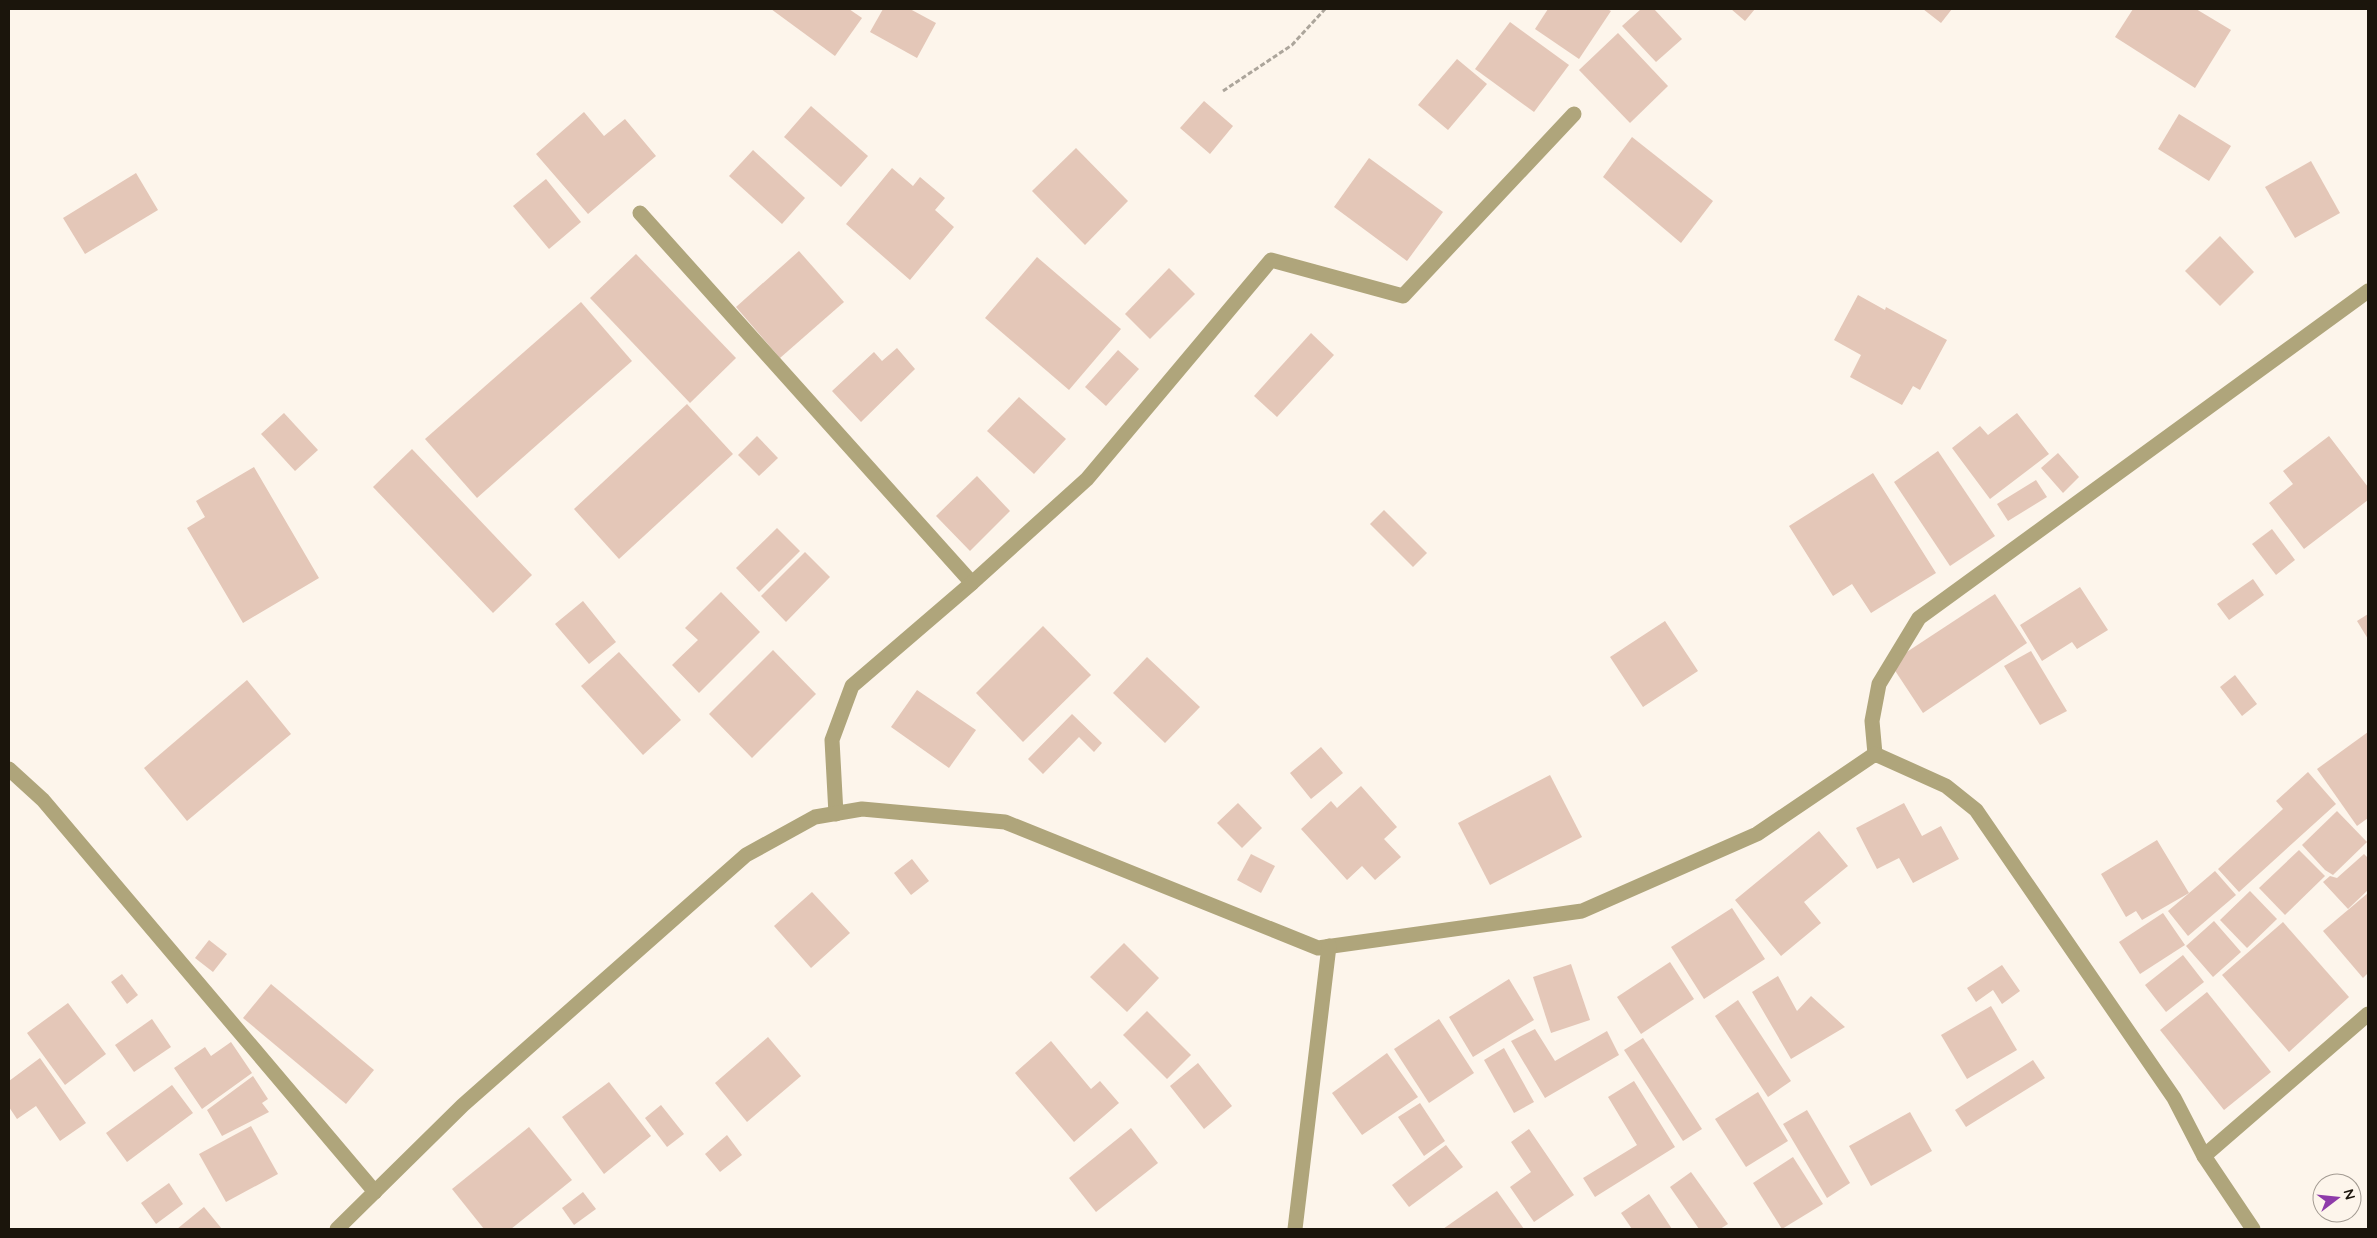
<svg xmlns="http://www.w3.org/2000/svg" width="2377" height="1238" font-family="Quicksand,sans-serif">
	<rect width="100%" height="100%" fill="#fdf5eb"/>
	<g fill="#e4c7b8">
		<polygon points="771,9 849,9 862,18 835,56"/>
		<polygon points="883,9 910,9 936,23 917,58 870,32"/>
		<polygon points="1548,9 1607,9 1611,11 1579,59 1535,29"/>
		<polygon points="1641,9 1654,9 1682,39 1656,62 1622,26"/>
		<polygon points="1731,9 1755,9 1745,21"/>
		<polygon points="1923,9 1952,9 1941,23"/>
		<polygon points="2133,9 2196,9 2231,30 2195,88 2115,37"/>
		<polygon points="1510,22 1569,65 1534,112 1475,69"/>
		<polygon points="1618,33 1668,86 1630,123 1579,70"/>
		<polygon points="1457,59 1487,84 1448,130 1418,105"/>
		<polygon points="1204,101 1233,126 1210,154 1180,128"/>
		<polygon points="811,106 868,156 841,187 784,137"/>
		<polygon points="584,112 604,136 625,119 656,156 588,214 536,154"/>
		<polygon points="2179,114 2231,146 2209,181 2158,149"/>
		<polygon points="1632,137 1713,201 1681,243 1603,177"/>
		<polygon points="1076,148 1128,201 1085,245 1032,191"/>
		<polygon points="753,150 805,198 782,224 729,176"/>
		<polygon points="1369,158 1443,212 1407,261 1334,207"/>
		<polygon points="2311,161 2340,213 2295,238 2265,187"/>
		<polygon points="892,168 913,186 920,177 945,198 935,210 954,227 910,280 846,224"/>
		<polygon points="136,173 158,210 85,254 63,218"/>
		<polygon points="546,179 581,222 549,249 513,206"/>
		<polygon points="2220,236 2254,272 2220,306 2185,271"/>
		<polygon points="799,251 844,302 780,358 736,307"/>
		<polygon points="636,254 736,358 690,403 590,298"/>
		<polygon points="1037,257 1121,329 1069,390 985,318"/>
		<polygon points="1169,268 1195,294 1150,339 1125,314"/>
		<polygon points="1858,295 1885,310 1886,307 1947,340 1920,390 1913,386 1902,405 1850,377 1861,355 1834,340"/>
		<polygon points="581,302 632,361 477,498 425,439"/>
		<polygon points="1311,333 1334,355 1277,417 1254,396"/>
		<polygon points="897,348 915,369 861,422 832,391 874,352 882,361"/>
		<polygon points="1118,350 1139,369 1106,406 1085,387"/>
		<polygon points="1019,397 1066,439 1034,474 987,431"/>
		<polygon points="687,404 733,454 619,559 574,509"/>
		<polygon points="284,413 318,450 295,471 261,434"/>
		<polygon points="2017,413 2049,454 1990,499 1952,448 1980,426 1988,435"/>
		<polygon points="757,436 778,458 759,476 738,455"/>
		<polygon points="2329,436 2368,487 2368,500 2304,549 2269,503 2293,484 2283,471"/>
		<polygon points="412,449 532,575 493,613 373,487"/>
		<polygon points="1938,451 1995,536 1950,566 1894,482"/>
		<polygon points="2058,453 2079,477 2063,493 2041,468"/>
		<polygon points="254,467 319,578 243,623 187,528 205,517 196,501"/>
		<polygon points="1873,473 1936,573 1871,613 1852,584 1833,596 1789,526"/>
		<polygon points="977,476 1010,511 970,551 936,516"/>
		<polygon points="2036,480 2047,497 2008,521 1997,504"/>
		<polygon points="1384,510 1427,553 1413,567 1370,524"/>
		<polygon points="777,528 800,551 759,592 736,568"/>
		<polygon points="2272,529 2295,560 2276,575 2252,544"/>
		<polygon points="805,552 830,577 786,622 761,596"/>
		<polygon points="2253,579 2264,595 2229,620 2217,604"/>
		<polygon points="2080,587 2108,630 2077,649 2072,642 2042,661 2020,625"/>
		<polygon points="721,592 760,632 699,693 672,665 698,640 685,628"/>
		<polygon points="1995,594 2027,643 1923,713 1890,663"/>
		<polygon points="583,601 616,642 589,664 555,624"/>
		<polygon points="2368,614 2368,639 2357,621"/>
		<polygon points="1665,621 1698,671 1643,707 1610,657"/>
		<polygon points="1043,626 1091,675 1023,742 976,693"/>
		<polygon points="773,650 816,694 752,758 709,714"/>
		<polygon points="2031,651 2067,711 2040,725 2004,666"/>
		<polygon points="619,652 681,720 643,755 581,686"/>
		<polygon points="1147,657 1200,707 1165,743 1113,693"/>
		<polygon points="2235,675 2257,704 2242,716 2220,687"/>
		<polygon points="247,680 291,734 187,821 144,768"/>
		<polygon points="917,690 976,730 949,768 891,727"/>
		<polygon points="1072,714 1102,743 1094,752 1079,737 1043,774 1028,759"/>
		<polygon points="2368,732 2368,818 2357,826 2317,769"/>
		<polygon points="1321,747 1343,773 1311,799 1290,773"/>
		<polygon points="2308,772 2336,804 2239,892 2218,869 2283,809 2276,801"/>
		<polygon points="1550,775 1582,837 1490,885 1458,823"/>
		<polygon points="1361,786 1397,827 1384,839 1401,857 1375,880 1362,866 1347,880 1301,829 1331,801 1337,808"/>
		<polygon points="1238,803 1262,828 1242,848 1217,823"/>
		<polygon points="1904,803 1922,836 1941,826 1959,859 1913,883 1899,858 1877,869 1856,828"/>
		<polygon points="2337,811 2367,842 2333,875 2325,870 2302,845"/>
		<polygon points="1819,831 1848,866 1804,902 1821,923 1781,956 1735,900"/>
		<polygon points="2157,840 2189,893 2142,920 2136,911 2126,917 2101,874"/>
		<polygon points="2299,850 2325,876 2285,915 2259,888"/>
		<polygon points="1251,854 1275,866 1261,893 1237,880"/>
		<polygon points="2364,854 2368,858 2368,890 2348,909 2323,882 2330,876 2337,878"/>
		<polygon points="912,859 929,881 911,895 894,873"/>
		<polygon points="2215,871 2236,895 2188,936 2168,911"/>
		<polygon points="2250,891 2277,919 2247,948 2220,920"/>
		<polygon points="812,892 850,933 811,968 774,926"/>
		<polygon points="2368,893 2368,973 2363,978 2323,931"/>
		<polygon points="1732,908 1765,959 1704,999 1671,947"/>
		<polygon points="2163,913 2185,945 2140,974 2119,942"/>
		<polygon points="2214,921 2241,952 2213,977 2186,946"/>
		<polygon points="2283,922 2349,997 2289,1052 2222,975"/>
		<polygon points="209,940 227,954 213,972 195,958"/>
		<polygon points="1124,943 1159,978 1127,1012 1090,977"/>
		<polygon points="2183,955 2204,982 2166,1012 2145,985"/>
		<polygon points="1670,962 1694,999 1641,1034 1617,997"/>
		<polygon points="1571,964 1590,1020 1551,1033 1533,977"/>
		<polygon points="2002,965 2020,991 2002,1004 1993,990 1976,1002 1967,988"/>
		<polygon points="122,974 138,995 127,1004 111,982"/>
		<polygon points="1778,976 1797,1011 1811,996 1845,1027 1791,1059 1752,992"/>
		<polygon points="1509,979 1534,1020 1473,1057 1449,1017"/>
		<polygon points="271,984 374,1070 346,1104 243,1018"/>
		<polygon points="2207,992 2271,1072 2224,1110 2160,1030"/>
		<polygon points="1738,1000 1791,1081 1768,1097 1715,1016"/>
		<polygon points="68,1003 106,1054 65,1085 27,1033"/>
		<polygon points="1991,1006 2017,1050 1967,1079 1941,1035"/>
		<polygon points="1147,1011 1191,1055 1167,1079 1123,1035"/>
		<polygon points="152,1019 171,1047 134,1072 115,1045"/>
		<polygon points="1439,1019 1474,1073 1429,1103 1394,1049"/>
		<polygon points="1535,1029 1555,1061 1607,1031 1619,1055 1545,1098 1511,1041"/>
		<polygon points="768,1037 801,1076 747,1122 715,1083"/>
		<polygon points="1643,1038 1702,1129 1683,1141 1624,1050"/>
		<polygon points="1051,1041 1091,1089 1100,1081 1119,1103 1074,1142 1015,1073"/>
		<polygon points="231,1042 252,1073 202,1109 174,1068 205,1047 211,1056"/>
		<polygon points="1504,1048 1534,1102 1514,1113 1484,1060"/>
		<polygon points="1387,1053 1418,1097 1362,1135 1332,1093"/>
		<polygon points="40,1058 86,1123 60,1141 36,1106 17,1119 9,1107 9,1081"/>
		<polygon points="2033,1060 2045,1078 1966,1127 1955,1110"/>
		<polygon points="1198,1063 1232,1106 1204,1129 1170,1086"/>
		<polygon points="253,1076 268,1099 262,1103 269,1112 222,1136 207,1110"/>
		<polygon points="1634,1081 1675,1147 1595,1197 1583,1178 1637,1145 1608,1097"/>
		<polygon points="609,1082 651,1136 604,1174 562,1117"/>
		<polygon points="172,1085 193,1113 127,1162 106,1133"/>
		<polygon points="1758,1092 1788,1141 1746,1167 1715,1119"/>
		<polygon points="1420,1103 1445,1141 1424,1156 1398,1117"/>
		<polygon points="661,1105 684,1134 667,1147 645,1118"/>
		<polygon points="1807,1110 1850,1183 1827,1198 1783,1124"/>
		<polygon points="1910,1112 1932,1151 1871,1186 1849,1146"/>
		<polygon points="251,1126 278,1174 226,1202 199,1154"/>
		<polygon points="529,1127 572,1180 511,1229 484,1229 452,1189"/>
		<polygon points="1131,1128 1158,1163 1096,1212 1069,1178"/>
		<polygon points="1529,1129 1574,1195 1534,1222 1510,1187 1531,1172 1511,1142"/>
		<polygon points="727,1135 742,1155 720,1172 705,1154"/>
		<polygon points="1446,1145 1463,1167 1409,1207 1392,1185"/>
		<polygon points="1793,1157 1823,1204 1782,1229 1753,1183"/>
		<polygon points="1691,1172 1728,1224 1720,1229 1699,1229 1670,1187"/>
		<polygon points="169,1183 183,1204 156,1224 141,1203"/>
		<polygon points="1497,1191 1524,1229 1443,1229"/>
		<polygon points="583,1192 596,1209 574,1225 562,1208"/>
		<polygon points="1649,1194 1672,1229 1632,1229 1621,1213"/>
		<polygon points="204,1207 222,1229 177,1229"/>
	</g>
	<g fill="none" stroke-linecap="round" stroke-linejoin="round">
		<polyline stroke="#aca59b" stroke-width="3" stroke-dasharray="5 2.5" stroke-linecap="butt" points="1223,91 1292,45 1325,9"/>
		<g stroke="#afa57b" stroke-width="15">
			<polyline points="640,213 972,583"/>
			<polyline points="1875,754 1872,721 1879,684 1919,618 2368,291"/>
			<polyline points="9,769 43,800 375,1192"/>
			<polyline points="836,814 832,740 852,686 972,583 1087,479 1271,260 1403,296 1574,114"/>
			<polyline points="2204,1156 2368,1014"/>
			<polyline points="337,1229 463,1105 746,855 815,817 862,809 1005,822 1318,948 1582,911 1757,834 1875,754 1946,786 1976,810 2174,1098 2204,1156 2253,1229"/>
			<polyline points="1295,1229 1329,946"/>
		</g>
	</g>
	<rect width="2377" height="1238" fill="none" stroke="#1b150c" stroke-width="20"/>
	<g transform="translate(2337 1198) rotate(74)"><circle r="24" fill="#fdf5eb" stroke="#a39b92"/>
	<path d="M0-4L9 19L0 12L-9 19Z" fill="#8e3ba9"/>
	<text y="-8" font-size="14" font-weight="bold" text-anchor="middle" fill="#1b150c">N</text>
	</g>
</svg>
